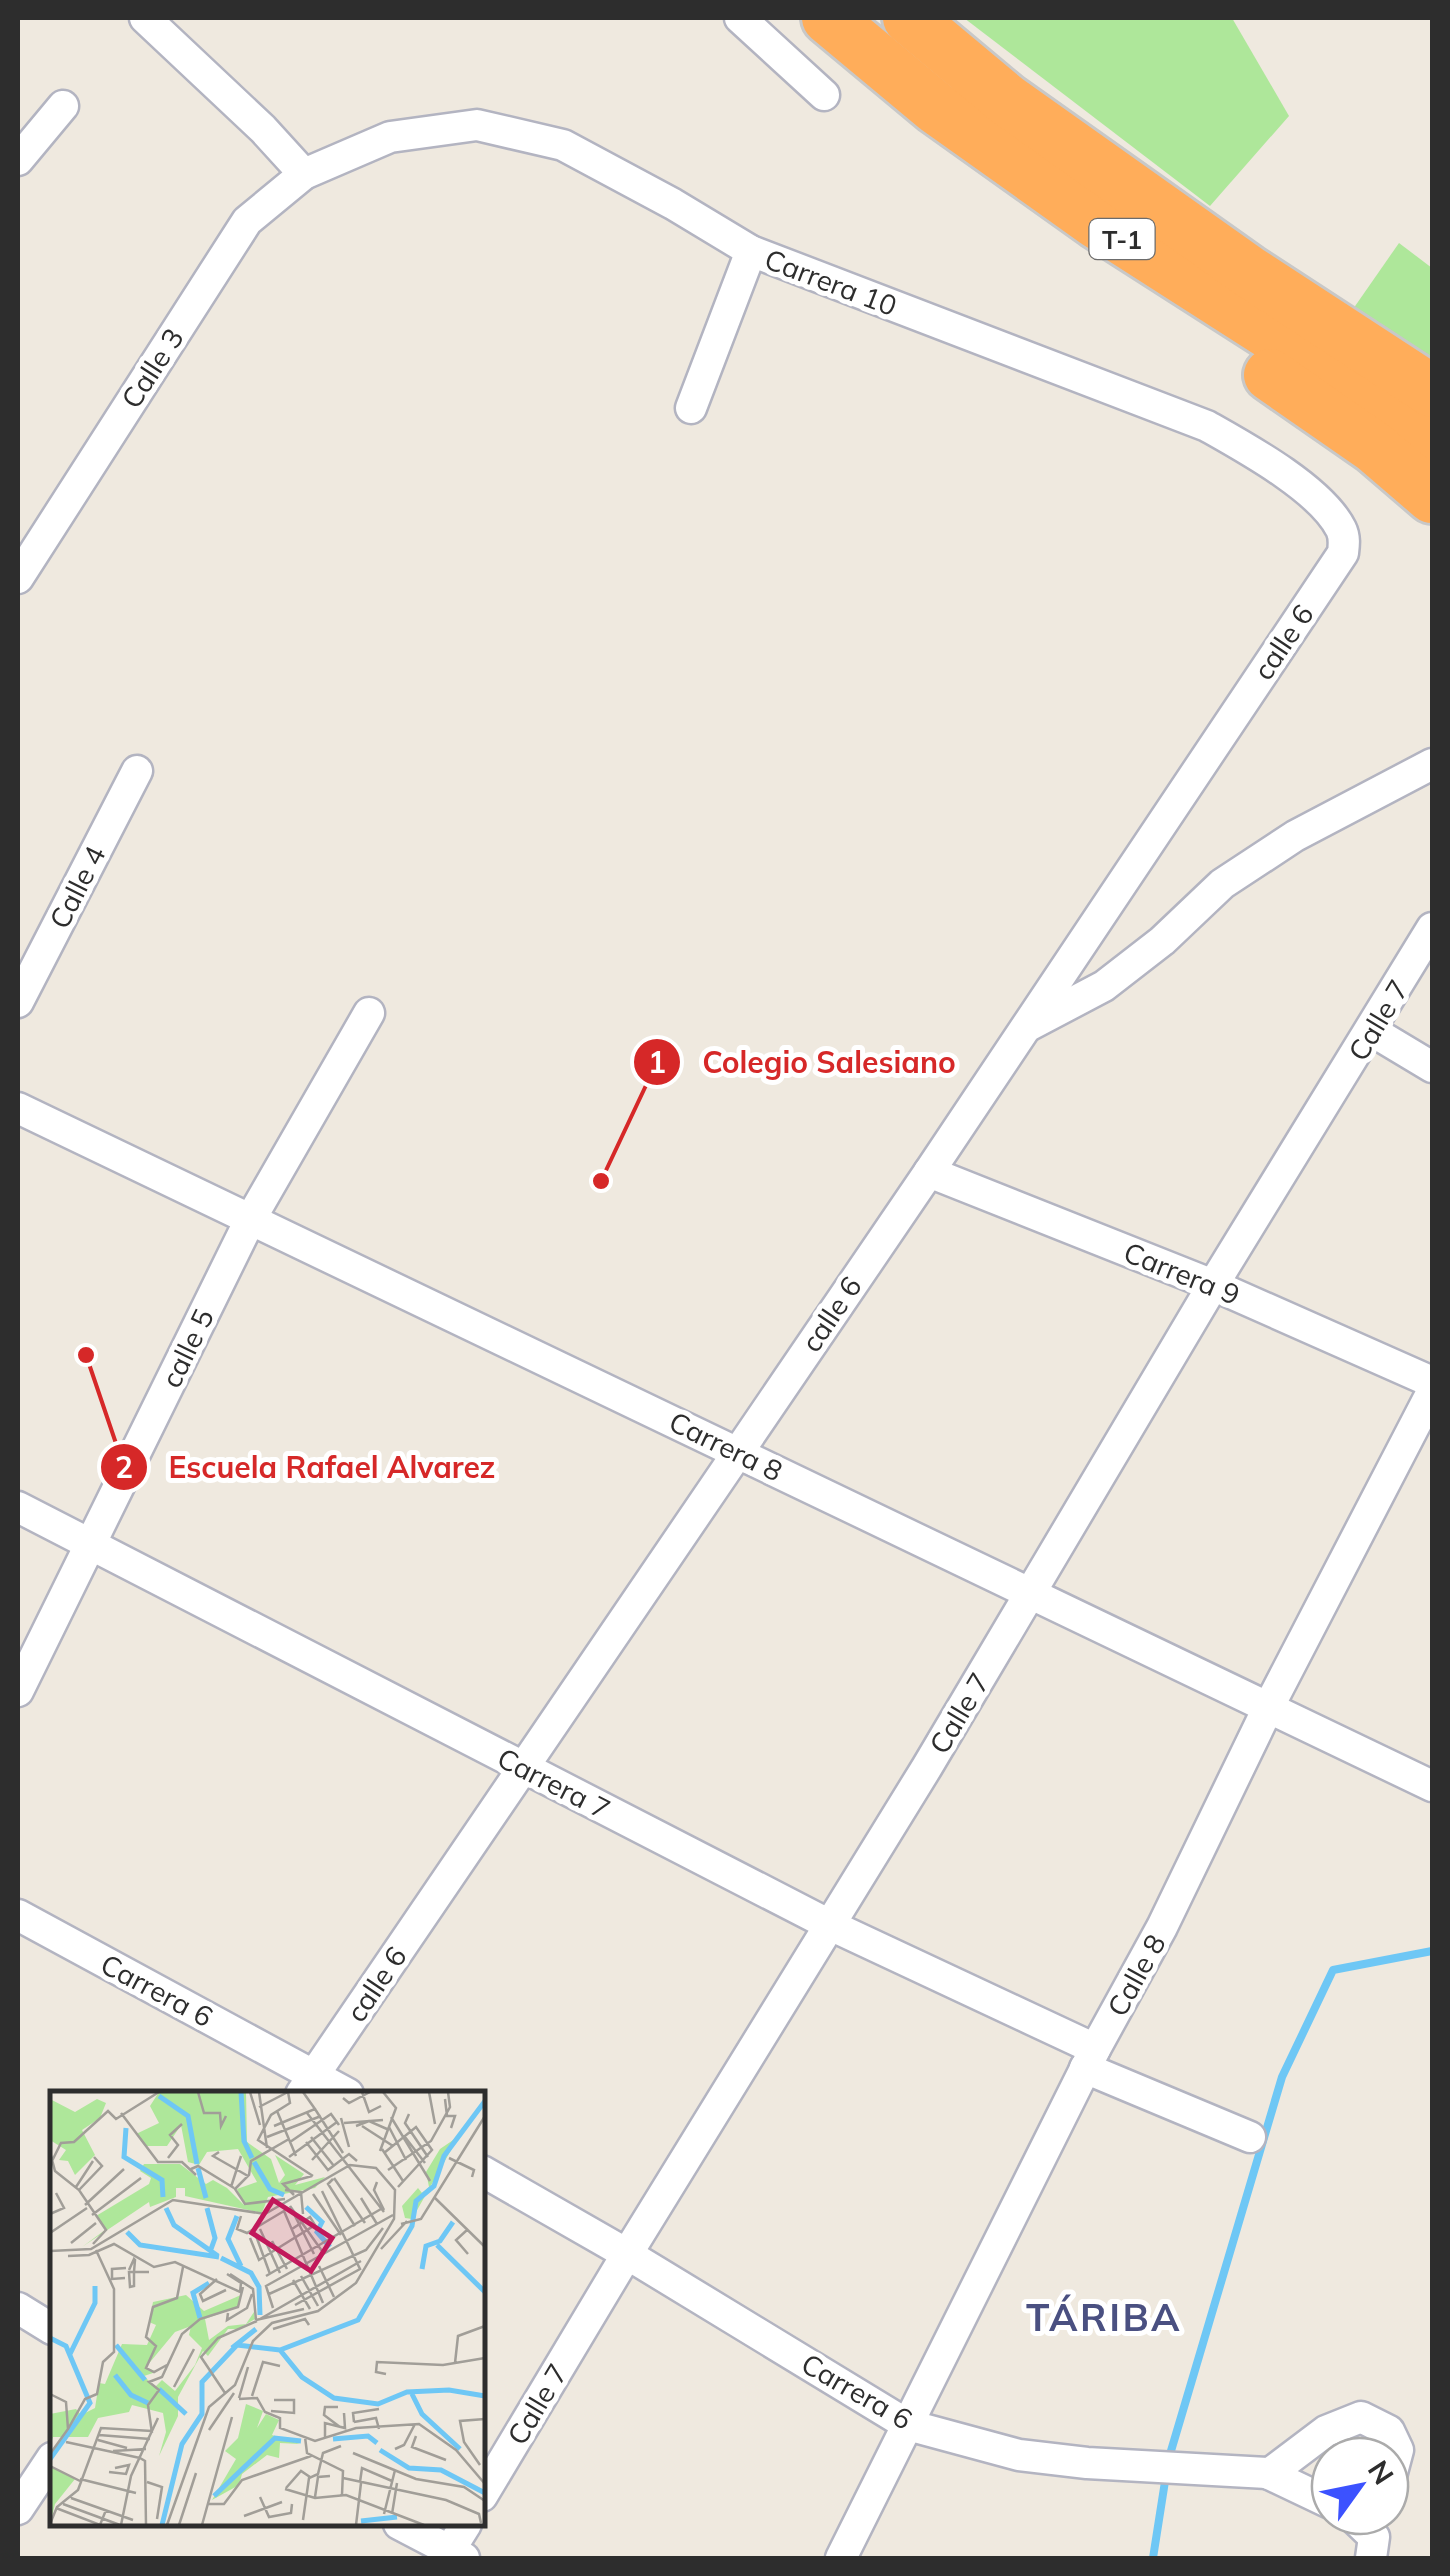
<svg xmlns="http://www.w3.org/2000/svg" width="1450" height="2576" font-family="Mulish,sans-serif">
	<rect width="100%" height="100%" fill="#efe9df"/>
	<g fill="#aee79a">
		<polygon points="964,18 1232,18 1289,116 1210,206"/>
		<polygon points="1399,243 1432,268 1432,378 1344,322"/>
	</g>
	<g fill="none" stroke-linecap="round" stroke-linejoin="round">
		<g stroke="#6ec7f5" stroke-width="8">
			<polyline points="1168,2461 1282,2077 1333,1970 1432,1951"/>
			<polyline points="1153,2558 1166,2475"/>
		</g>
		<defs>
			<g id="street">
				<polyline points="145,18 263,129 304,174"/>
				<polyline points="740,18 824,95"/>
				<polyline points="18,160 63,106"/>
				<polyline points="691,408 751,251"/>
				<path d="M18,578L247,221L304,174L390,137L477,125L563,145L673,204L751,251L1207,426C1246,448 1321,489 1341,529C1345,537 1344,545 1343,553L929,1172L301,2094"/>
				<polyline points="18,1002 137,771"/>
				<polyline points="1030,1025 1104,986 1162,941 1222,884 1295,836 1432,764"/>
				<polyline points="1372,1031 1432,1067"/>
				<polyline points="18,1108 1432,1786"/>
				<polyline points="929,1172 1213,1285 1432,1382"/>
				<polyline points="18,1507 830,1925 1095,2049"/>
				<polyline points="18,1691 250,1220 369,1013"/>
				<polyline points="18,1915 348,2094"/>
				<polyline points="1085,2068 1250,2137"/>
				<polyline points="482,2171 627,2254 908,2425 1019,2455 1087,2463 1267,2473 1330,2503"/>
				<polyline points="18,2308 52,2329"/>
				<polyline points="1269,2474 1326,2431 1361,2417 1389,2431 1398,2450 1390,2480"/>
				<polyline points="482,2496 627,2254 927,1767 1213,1285 1432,928"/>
				<polyline points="18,2509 52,2458"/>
				<polyline points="1352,2516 1374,2537 1371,2558"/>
				<polyline points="399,2524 464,2558"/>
				<polyline points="445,2558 466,2524"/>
				<polyline points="841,2558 1095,2049 1162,1927 1268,1708 1432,1392"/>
			</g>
			<g id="highway">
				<polyline points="828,18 936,108 1096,222 1432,437"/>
				<polyline points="909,18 1007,100 1248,271 1432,391"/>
				<polyline points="1270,375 1375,448 1432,497"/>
			</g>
		</defs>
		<use href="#street" stroke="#b3b4c1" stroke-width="35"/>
		<use href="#highway" stroke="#c8c8c8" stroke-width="58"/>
		<use href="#street" stroke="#fff" stroke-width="30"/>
		<use href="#highway" stroke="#ffad5a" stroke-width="52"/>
	</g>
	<g text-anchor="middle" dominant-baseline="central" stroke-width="10" stroke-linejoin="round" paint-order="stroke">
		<rect fill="#fff" stroke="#6c6c6c" stroke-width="2.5" x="1089.5" y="219" width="65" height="40" rx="8"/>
		<g font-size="25" font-weight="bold" fill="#2d2d2d">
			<text x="1122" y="239">T-1</text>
		</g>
		<g font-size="28" fill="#2d2d2d" stroke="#fff">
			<text transform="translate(831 282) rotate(21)">Carrera 10</text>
			<text transform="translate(152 368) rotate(-57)">Calle 3</text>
			<text transform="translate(1283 642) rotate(-56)">calle 6</text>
			<text transform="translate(77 887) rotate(-63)">Calle 4</text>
			<text transform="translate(1378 1020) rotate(-59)">Calle 7</text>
			<text transform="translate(1182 1273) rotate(22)">Carrera 9</text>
			<text transform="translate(831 1314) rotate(-56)">calle 6</text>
			<text transform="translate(187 1348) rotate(-64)">calle 5</text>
			<text transform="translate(726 1446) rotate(26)">Carrera 8</text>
			<text transform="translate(959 1713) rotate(-59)">Calle 7</text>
			<text transform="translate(554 1783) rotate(27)">Carrera 7</text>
			<text transform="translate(1136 1975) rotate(-61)">Calle 8</text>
			<text transform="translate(376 1984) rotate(-56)">calle 6</text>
			<text transform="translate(157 1990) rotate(28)">Carrera 6</text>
			<text transform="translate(857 2391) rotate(30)">Carrera 6</text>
			<text transform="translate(537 2404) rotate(-59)">Calle 7</text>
		</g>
		<g font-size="38" font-weight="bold" letter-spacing="2.5" fill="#4a5081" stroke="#fff">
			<text x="1104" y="2317">TÁRIBA</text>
		</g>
	</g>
	<g transform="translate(50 2091)">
		<rect width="435" height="435" fill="#efe9df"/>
		<path d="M109,1H196L197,51L221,68L229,92L235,84L225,64L254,83L245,94L275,86L265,97L218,106L212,122L135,105V97H126V106L100,116L99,111L32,156L55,139L46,125L99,93L101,87L90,80L94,73H130L156,93L163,89L177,97L194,114L187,98L207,91L188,58L157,61L149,74L138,71L131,34L117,55H95L86,43L109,32L100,15ZM0,8L25,21L47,8L56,12L50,27L32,39L45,64L25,84L18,70L9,69L16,59L0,49ZM409,45L362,128L355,127L352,115L368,97L372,102L379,96L376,81L390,58ZM136,204L154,220L191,204L188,216L155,228L159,249L178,235L196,233L204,221L205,228L188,238H178L158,265L153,260L128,306V325L109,365L116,341L113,322L82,314L79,321L48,327L38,346H3L0,356V323L26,318L31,324L45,317L49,292L55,293L72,253L97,254L106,234L99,231L103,211ZM141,235L139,244L152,257L145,274L125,300L112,289L105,296L94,285L106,281L96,276L125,241ZM196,313L213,320L207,337L216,323L229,329L222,344L250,353L230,352L229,367L217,364L192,383L189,394L162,409L186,368L175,360L188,347ZM0,375L25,388L5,413L0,433Z" fill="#aee79a" fill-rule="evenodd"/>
		<path fill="none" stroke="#6ec7f5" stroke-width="5" d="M191,1L194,50L202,67M109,5L138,25L147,73M76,37L74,66L112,89L113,106M204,71L220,98L234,104M148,77L156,107M256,116L272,131L267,141L280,156M116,117L124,134L168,165M157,117L165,147L160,161M187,125L178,148L191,175M77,141L90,154L169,166M387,154L435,201M171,167L201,182L209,196L210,224M372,178L376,155L390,150L403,131M150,227L143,202L159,192M0,247L16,255L40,312L0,368M66,254L95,289M182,257L206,238M230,259L308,229L362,135L366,110L384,95L394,65L435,10M230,259L252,286L284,307L328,313L357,301L399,299L435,305M20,263L45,212V195M65,284L81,304L98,312M109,298L136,323M362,303L372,323L410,358M283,348L318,345L327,352M330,359L359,377L391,379L435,402M164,405L225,347L251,350M311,430L347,426M112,434L132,353L152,323V291L187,254L230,259"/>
		<path fill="none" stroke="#a19e98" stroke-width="2.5" d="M148,1L154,22H170L171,35L176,25M200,1L210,34M209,1L217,57M238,1L240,12L221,24L208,49L263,85M312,1L319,21L331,15M379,1L385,33M293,7L299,12L320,1M395,8L397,25H405L401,37M209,16L238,1M265,18L293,62M227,20L246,65M71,22L108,71H132L146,84M257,22L334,121M359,23L355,32L378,66M341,26L380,90M291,27L299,56M294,32L333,29M224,35L265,18L253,1M306,35L319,30L337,38M312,35L343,55M339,36L356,69M217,46L271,25M261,46L284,75M355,46L375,72M240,51L281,23L289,34M256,51L278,79L299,63L307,70M332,58L353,90M330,60L346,17L333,1M0,61L5,80L29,99L56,139L43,153M169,61L163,65L198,85M334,62L366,36L382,59L348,96M239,66L287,31M118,67L128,54L120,44L132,33M399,67L424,79L422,86M262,69L289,40M2,70L11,52L24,51L58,20L66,28L109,1M141,78L148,75L184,97M338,79L381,50L400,16L398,1M284,87L315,132M283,88L278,93L305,135M327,91L324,99L334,119M26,96L43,70M181,96L191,65M29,99L52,75L44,66M235,99L251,101L253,123M263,103L291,144M244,104L233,93L262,85M311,107L327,133M385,107L435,156M235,108L195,113L185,98L199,84L201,70L239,48M35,114L74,78M240,115L272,160M240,115L264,163M0,123L14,117L6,102M42,124L91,87M191,125L187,138L197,142L234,120L273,212M351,133L371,128L435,25M210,138L230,182M417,139L406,149L418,163M0,142L37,117M205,142L220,183M200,147L209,169L265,134L260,126L242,138M222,150L237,178M21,152L46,132M331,158L357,130M0,160L41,158L123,109L215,123L300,74L326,77L345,99L344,128L306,192L268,220L222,232L203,250L185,294L159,316L117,434M18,165L39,164L64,153L104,176L125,171L190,201L191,192L177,183M269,175L284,206M79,179L84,168L85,169L84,181V195L80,196L79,181H99M180,183L203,198L206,229M216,185L331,118M251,185L268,215M75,187L62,188V178L76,177M167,188L150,203L153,210L176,199M243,189L260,218M219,203L316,159L333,137M245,214L310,178L272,100M223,217L216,195L343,124M178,222L177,229L197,217L202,203M210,228L311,170M206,229L254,218M223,238L255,228L259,234M405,272L408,245L435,235M117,274L104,281L96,277L106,255L96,246L103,216L127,207L133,176M336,283L326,281L327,271L393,274L435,267M124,296L144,258M175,302L151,266L168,247L207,230M0,303L16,311L18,338L0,363M202,305L213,271L230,275M189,307L198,276M189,308L207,307L215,321L230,327V337L265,350L306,337L369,333L406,359L435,393M288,316H275L274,324L290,336M221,320L244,322V309H224M304,331L303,322L329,318M304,331L326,327L329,338M18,338L35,308L47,303L53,271L64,261V198L46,159M159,339L184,302M102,342L98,314L109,299L99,291L112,286L132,243L150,228L188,216L193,196M49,344L100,348M366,345L362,356L396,369M255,346L257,362L293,380L292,404M275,347V332L295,337L294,322M48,349L77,357M16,351L90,367M345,358L354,354L365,333M63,360L96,358M303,362L366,388L414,396L435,410M90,367L95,370L96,434M430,374L414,351L410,330L435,328M0,375L30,390M59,381L76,383L79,374L65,377M293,387L396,409L429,423L431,432M30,388L86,402M97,391L112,396L107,428M310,391L312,377L342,390M236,397L251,380L260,386M235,398L265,407L296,404L374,434M210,406L219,426L241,422L242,413M265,406L268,386L280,385M21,407L83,429M13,413L70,434M157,413H174L192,389L261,365M6,417L50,434L56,419M334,423L345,379M342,423L347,392M194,425L232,411M253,429L259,387L268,383L273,362L291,355M0,433L7,416L28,399L51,337L102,340M71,434L81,385L108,327M129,434L146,382M152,434L182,326M306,434L311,392"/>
		<path fill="#c2185b" fill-opacity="0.15" stroke="#c2185b" stroke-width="5" d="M223,109L282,147L261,180L202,142Z"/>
		<rect width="435" height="435" fill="none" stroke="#2d2d2d" stroke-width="5"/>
	</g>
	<path fill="none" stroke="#d62828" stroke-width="4" d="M601 1181L657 1062M86 1355L124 1467"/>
	<g fill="#d62828" stroke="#fff" stroke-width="4">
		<circle cx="601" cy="1181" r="10"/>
		<circle cx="86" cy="1355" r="10"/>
		<circle cx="657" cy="1062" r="25"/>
		<circle cx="124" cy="1467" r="25"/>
	</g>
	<g font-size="30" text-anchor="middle" font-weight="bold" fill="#fff">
		<text x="657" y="1073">1</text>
		<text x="124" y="1478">2</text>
	</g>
	<g font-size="30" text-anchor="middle" font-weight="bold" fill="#d62828" stroke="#fff" stroke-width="10" stroke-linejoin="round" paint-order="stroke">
		<text x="829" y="1073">Colegio Salesiano</text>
		<text x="332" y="1478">Escuela Rafael Alvarez</text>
	</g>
	<rect width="1450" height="2576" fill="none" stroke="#2d2d2d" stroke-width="40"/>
	<g transform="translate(1360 2486) rotate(57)"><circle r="48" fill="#ffffff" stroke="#ababab" stroke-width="2.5"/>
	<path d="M0-8L18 38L0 25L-18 38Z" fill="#3c52ff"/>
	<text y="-15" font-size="28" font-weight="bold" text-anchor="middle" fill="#2d2d2d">N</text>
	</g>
</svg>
